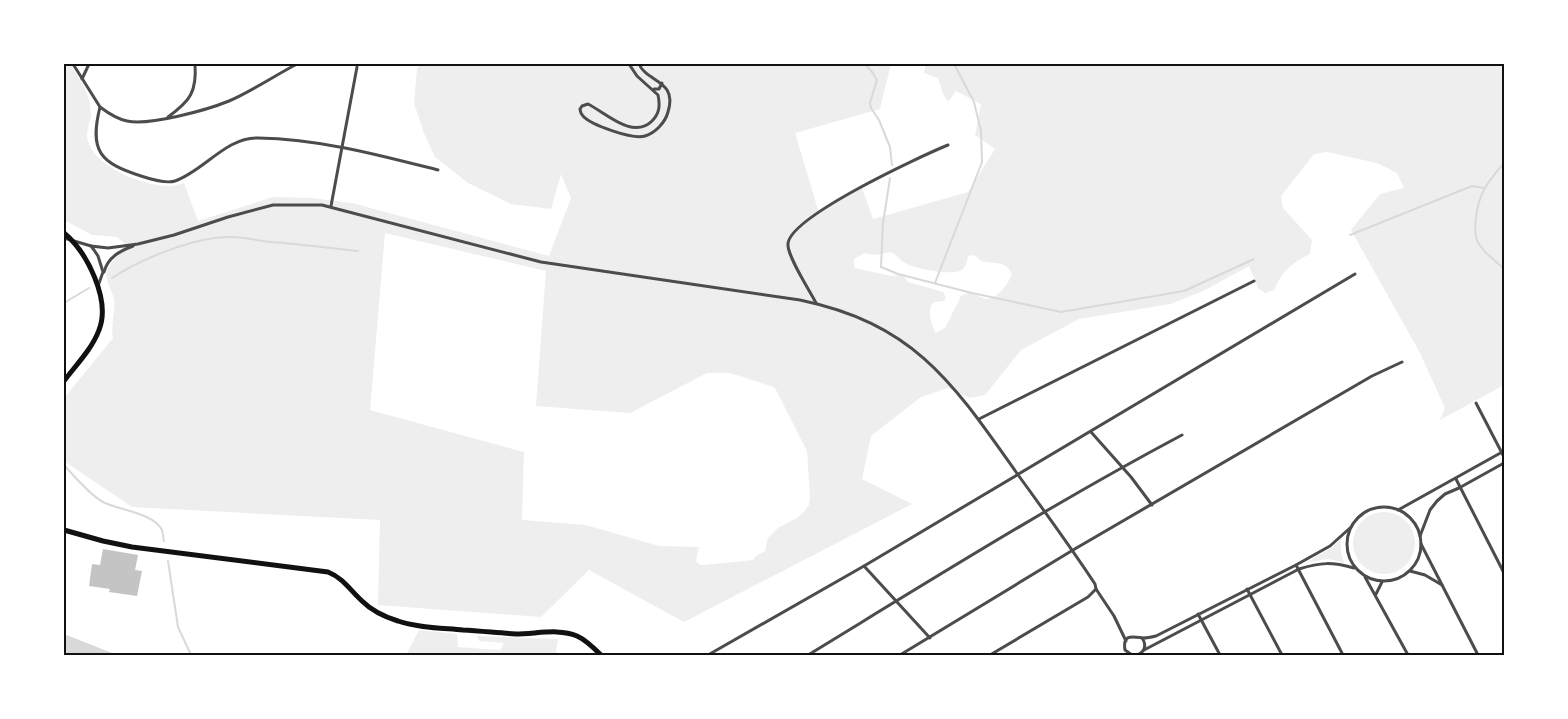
<svg xmlns="http://www.w3.org/2000/svg" width="1568" height="719" font-family="'IBM Plex Sans',sans-serif">
	<rect width="100%" height="100%" fill="#fff"/>
	<g fill="#eee" fill-rule="evenodd">
		<path d="M64,64H70C81,82 91,93 91,116C90,122 87,129 87,135C88,166 147,188 173,186C177,185 181,184 184,183L198,221L273,197L312,198L352,203L549,256L571,198L561,174L551,209L511,204L468,183L435,157L424,133L414,103L417,69L420,64H891L880,109L795,133L819,213L861,185L873,219L968,192L995,149L975,135L981,104L956,91L948,102L943,94L938,78L924,73L926,64H1504V385L1440,420L1445,408L1420,353L1351,230L1380,194L1404,188L1397,173L1377,163L1327,152L1314,154L1281,196L1283,208L1312,240L1310,254C1291,264 1283,270 1274,290L1265,293L1258,288L1249,266L1205,290L1171,304L1079,319L1021,350L985,395L970,398L948,388L921,397L871,436L862,479L912,504L684,622L589,570L541,617L378,605L380,520L132,507L64,461V398L113,338C110,325 116,311 114,298C112,290 104,279 107,271C111,261 121,254 125,244L117,237L92,235L64,220ZM385,233L546,271L536,406L630,413L707,373H730L771,386L775,388L807,451L810,496L809,505L804,512L797,518L778,528L768,538L765,551L755,557L753,560L704,565H700L696,561L699,547L659,546L586,525L522,520L524,452L370,410ZM891,252C897,255 900,261 907,264C917,269 951,276 962,270C966,267 967,261 968,256C974,254 977,256 981,261C994,265 1005,259 1012,274C1009,283 997,300 986,299C980,298 975,294 970,292L961,296L945,328L936,333C932,328 927,310 932,304C935,301 940,302 944,301L946,298L943,292L908,282L903,275L891,276L855,268L854,266V259L864,253L875,255Z"/>
		<circle cx="1384" cy="543" r="31"/>
		<polygon points="1341,539 1341,552 1344,563 1329,559 1307,562 1333,547"/>
		<polygon points="419,630 457,634 458,647 500,650 504,643 479,641 477,636 558,639 556,652 558,653 557,655 406,655"/>
	</g>
	<polygon fill="#d9d9d9" points="64,634 117,655 64,655"/>
	<g fill="none" stroke-linecap="round" stroke-linejoin="round">
		<g stroke="#d9d9d9" stroke-width="2">
			<polyline points="865,64 872,72 877,80 870,103 871,108 879,120 890,147 892,165"/>
			<path d="M1504,163C1488,182 1479,192 1476,217C1475,226 1474,236 1479,244C1485,254 1496,261 1504,269"/>
			<polyline points="890,178 883,223 881,267 898,274 972,293 1061,312 1184,291 1254,259"/>
			<polyline points="1350,235 1472,186 1484,188"/>
			<path d="M112,278C141,259 194,237 229,237C243,236 257,241 271,242C300,244 329,248 358,251"/>
			<polyline points="935,283 982,162 981,131 974,102 954,64"/>
			<polyline points="64,303 89,288"/>
			<path d="M64,465C73,475 91,496 103,502C118,510 154,513 162,530C163,533 163,538 164,541"/>
			<polyline points="168,561 178,627 191,655"/>
		</g>
	</g>
	<polygon fill="#c4c4c4" points="103,549 138,555 135,570 142,571 137,596 109,592 110,589 89,586 92,564 100,565"/>
	<g fill="none" stroke-linecap="round" stroke-linejoin="round">
		<g stroke="#4c4c4c" stroke-width="3">
			<path d="M73,64L100,107C89,151 100,163 141,176C150,179 166,184 175,181C204,171 226,137 258,138C320,139 379,155 438,170"/>
			<path d="M629,64L637,76L658,95C660,105 660,113 652,121C633,140 606,113 588,104L582,106L580,109C581,113 580,113 583,116C591,125 633,140 645,136C655,133 665,123 668,112C678,80 647,83 639,64"/>
			<polyline points="82,79 89,64"/>
			<polyline points="654,89 659,89 662,83"/>
			<path d="M100,107C108,113 117,119 127,121C149,126 207,110 229,101C252,91 274,76 297,64"/>
			<path d="M168,117C190,101 197,92 195,64"/>
			<polyline points="331,206 357,67"/>
			<polyline points="64,238 91,246 94,250 98,256 103,272 98,286"/>
			<path d="M91,246L108,248L138,244L174,235L228,217L273,205H322L541,262L800,300C915,324 953,383 1016,472C1043,509 1070,546 1095,584L1096,589L1088,597L990,655"/>
			<path d="M104,272C108,257 120,251 133,246"/>
			<path d="M816,303C810,291 787,256 788,244C789,217 921,156 948,145"/>
			<polyline points="1476,403 1504,457"/>
			<polyline points="979,419 1254,281"/>
			<polyline points="1091,432 1131,477 1152,505"/>
			<polyline points="1456,479 1504,573"/>
			<circle cx="1384" cy="544" r="37"/>
			<polyline points="1398,510 1504,451"/>
			<polyline points="1420,536 1430,510 1437,501 1445,494 1459,488 1504,463"/>
			<polyline points="1421,544 1478,655"/>
			<polyline points="1296,565 1343,655"/>
			<polyline points="864,566 930,638"/>
			<polyline points="1410,571 1425,575 1442,585"/>
			<polyline points="1365,577 1408,655"/>
			<polyline points="1096,589 1114,616 1126,641"/>
			<polyline points="1247,589 1282,655"/>
			<polyline points="1376,594 1382,582"/>
			<polyline points="1198,614 1220,655"/>
			<path d="M1144,650L1299,569C1321,562 1332,562 1354,568"/>
			<polyline points="708,655 864,566 1355,274"/>
			<path d="M808,655C931,580 1054,503 1182,435"/>
			<polyline points="900,655 1073,550 1372,376 1402,362"/>
			<path d="M1132,655L1125,650C1122,633 1134,637 1143,638C1147,638 1152,637 1156,636L1296,565L1330,546L1350,528"/>
			<path d="M1137,655C1145,652 1147,645 1142,638"/>
		</g>
		<g stroke="#111" stroke-width="5">
			<path d="M64,233C87,252 111,300 99,330C92,349 76,365 64,381"/>
			<path d="M64,530L103,541L132,547L328,572C343,578 350,590 362,601C372,611 385,617 398,621C419,628 442,628 463,630C481,631 499,633 516,634C536,634 559,628 577,636C586,640 594,648 601,655"/>
		</g>
	</g>
	<rect width="1568" height="719" fill="none" stroke="#ffffff" stroke-width="130"/>
	<rect x="65" y="65" width="1438" height="589" fill="none" stroke="#111" stroke-width="2"/>
</svg>
